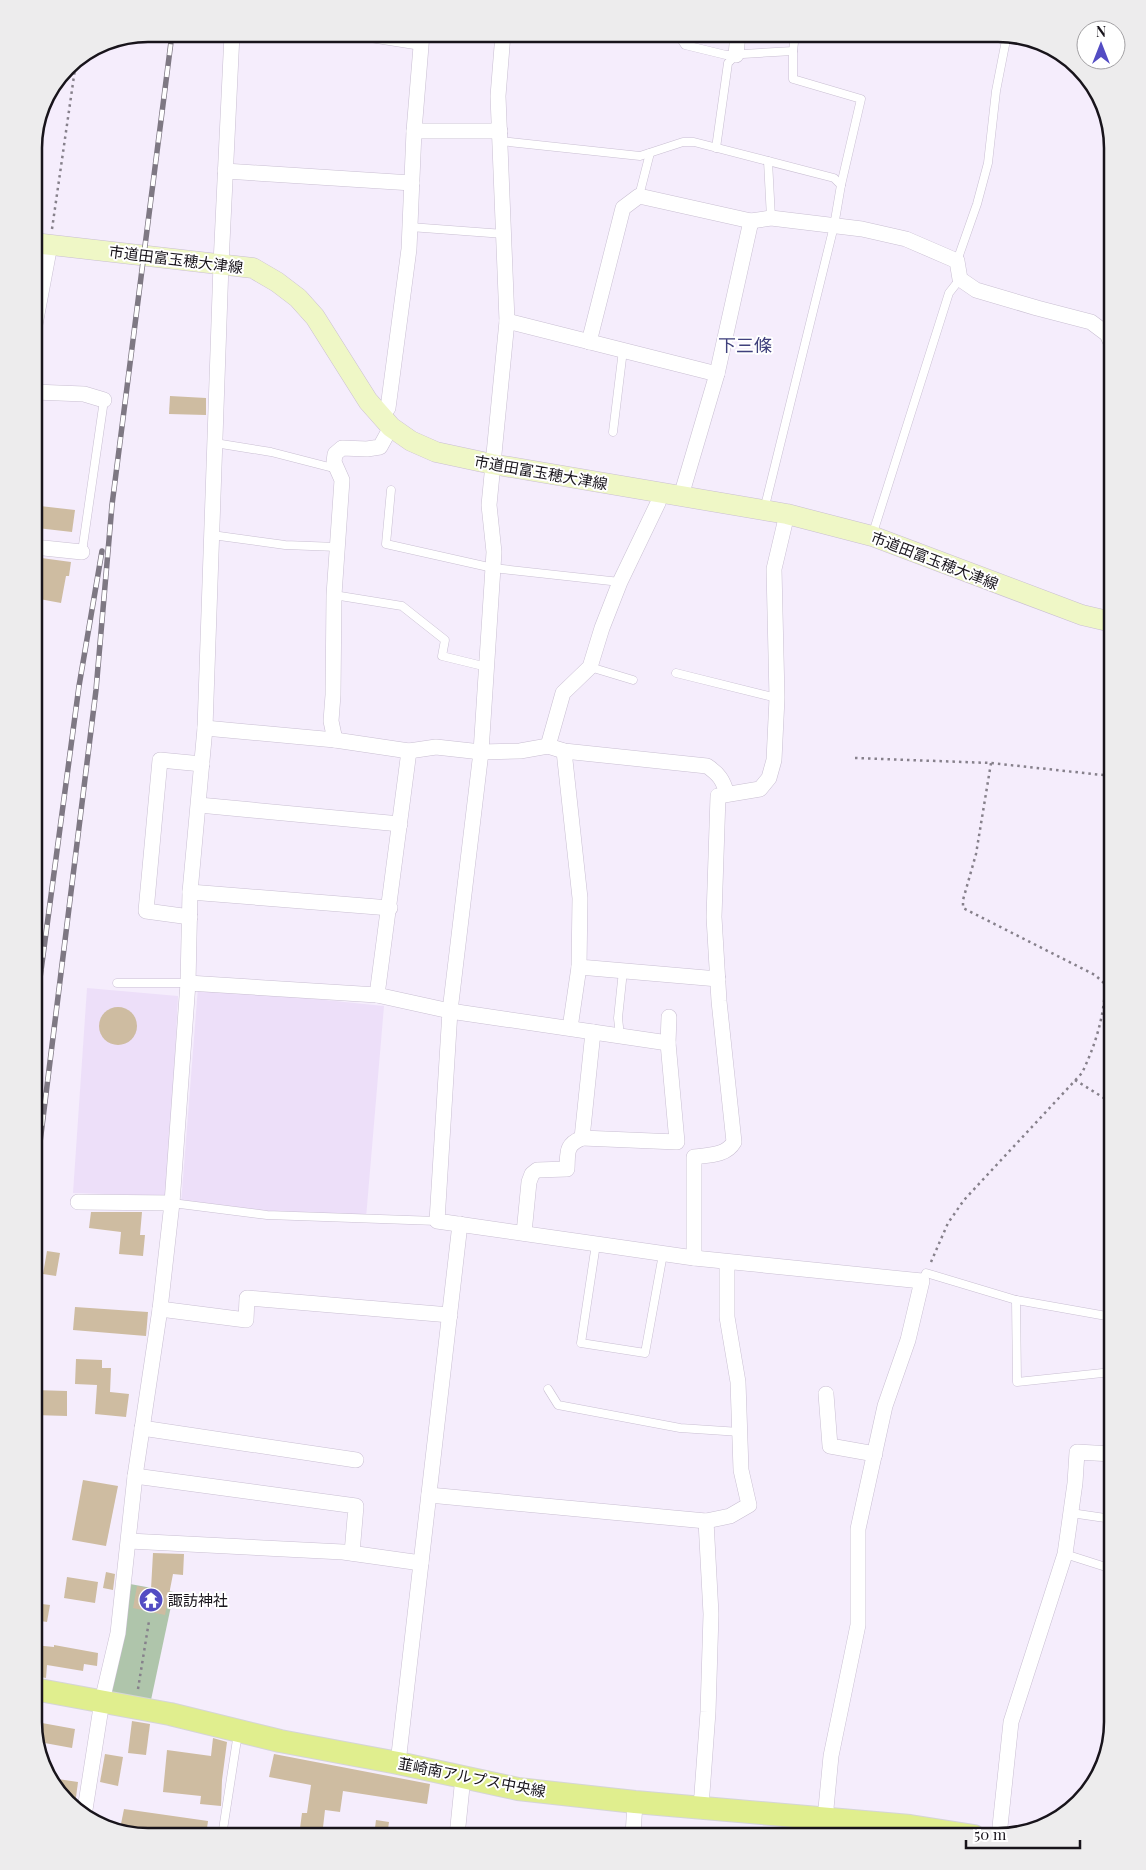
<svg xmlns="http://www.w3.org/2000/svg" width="1146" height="1870" font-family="'Playfair Display','Noto Sans JP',serif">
	<rect width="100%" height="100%" fill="#f5edfc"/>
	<g fill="#eddff9">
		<polygon points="198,987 384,1006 366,1218 267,1215 181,1204"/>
		<polygon points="87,988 178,996 168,1196 73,1193"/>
	</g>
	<polygon fill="#afc5ab" points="130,1584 174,1592 151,1700 111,1692"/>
	<g fill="#cebca1">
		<polygon points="170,396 206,398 206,415 169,414"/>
		<polygon points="40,506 75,510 72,532 37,528"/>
		<polygon points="34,557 71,562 69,576 66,576 61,603 34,598"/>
		<circle cx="118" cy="1026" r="19"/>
		<polygon points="91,1212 142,1212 140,1235 145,1235 143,1256 119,1254 121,1232 89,1228"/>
		<polygon points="47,1251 60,1253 56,1276 43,1274"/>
		<polygon points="75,1307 148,1312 146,1336 73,1330"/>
		<polygon points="76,1359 102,1360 102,1368 111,1368 110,1392 129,1394 126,1417 95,1414 97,1385 75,1384"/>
		<polygon points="34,1390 67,1391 67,1416 34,1415"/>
		<polygon points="83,1480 118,1486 106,1546 72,1540"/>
		<polygon points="153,1553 184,1554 183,1575 173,1574 165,1615 133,1608 137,1586 151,1589"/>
		<polygon points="106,1572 115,1574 113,1590 103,1588"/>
		<polygon points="67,1577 98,1582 95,1603 64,1598"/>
		<polygon points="34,1603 50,1605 47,1622 34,1620"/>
		<polygon points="34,1645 54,1647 54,1645 98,1653 97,1666 84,1664 83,1671 47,1665 46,1678 34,1676"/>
		<polygon points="132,1721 150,1724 146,1755 128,1753"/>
		<polygon points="42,1723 75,1729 72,1748 39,1742"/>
		<polygon points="213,1738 227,1742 222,1780 221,1806 200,1804 201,1796 163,1792 167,1750 211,1756"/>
		<polygon points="105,1754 123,1757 118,1786 100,1782"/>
		<polygon points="274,1754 430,1784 427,1804 343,1791 340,1812 325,1810 322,1836 299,1836 302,1813 307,1813 311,1785 269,1777"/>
		<polygon points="51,1778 78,1782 75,1805 67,1797"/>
		<polygon points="124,1809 208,1821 206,1836 141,1836 120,1829"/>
		<polygon points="376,1820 389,1822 387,1836 374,1836"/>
	</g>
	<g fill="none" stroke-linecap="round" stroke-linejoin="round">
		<defs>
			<g id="lane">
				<polyline points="345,34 421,46"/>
				<polyline points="678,34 685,45 726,55 793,51 795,34"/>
				<polyline points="793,51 793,79 861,99 841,185"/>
				<polyline points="500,141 640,156 683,142 694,142 834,178 841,185 834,226 764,510"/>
				<polyline points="716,148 728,63 736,55"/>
				<polyline points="768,161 771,218"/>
				<polyline points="639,196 650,153"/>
				<polyline points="410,227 504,234"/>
				<polyline points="957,261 977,204 988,163 996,91 1007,35"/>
				<polyline points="613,432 623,350"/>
				<polyline points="215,443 271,452 337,469"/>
				<polyline points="391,490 386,544 493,568 620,582"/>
				<polyline points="212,535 285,545 337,547"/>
				<polyline points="872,536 949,293 960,279"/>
				<polyline points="82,552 104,400"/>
				<polyline points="334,595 402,606 445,640 442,656 487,667"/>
				<polyline points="590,667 633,680"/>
				<polyline points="676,673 777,698"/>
				<polyline points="117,983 188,983"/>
				<polyline points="620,1036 618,1018 623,971"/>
				<polyline points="172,1203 267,1215 437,1221"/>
				<polyline points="596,1244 581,1343 645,1353 663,1254"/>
				<polyline points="922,1281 926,1273 1016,1300 1112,1317"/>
				<polyline points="1016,1300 1017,1382 1112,1372"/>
				<polyline points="548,1389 558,1405 680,1428 740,1432"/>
				<polyline points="1071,1513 1112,1519"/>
				<polyline points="1065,1554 1112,1569"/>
				<polyline points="222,1836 238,1733"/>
			</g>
			<g id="street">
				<polyline points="503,34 498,96 507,321 489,505 494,552 481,752 450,1011 437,1221 694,1258 922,1281 908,1340 885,1406 858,1529 858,1625 831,1756 825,1819 820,1836"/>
				<polyline points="736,55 738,34"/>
				<polyline points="414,131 500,131"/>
				<polyline points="225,171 412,183"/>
				<polyline points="507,321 717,374"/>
				<polyline points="34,330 50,245"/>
				<polyline points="589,342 623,208 639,196 751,221 771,218 862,229 906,239 957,261 960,279 976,290 1037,308 1091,322 1107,334 1112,345"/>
				<polyline points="34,392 84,394 104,400"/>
				<polyline points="381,416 388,408 409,249 414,131 422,34"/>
				<polyline points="681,496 717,374 751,221"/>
				<polyline points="34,547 82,552"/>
				<polyline points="205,728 335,740 409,751 377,995"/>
				<polyline points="335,740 331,721 333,695 334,595 342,480 334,462 335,454 342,448 367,449 380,447 391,427"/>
				<polyline points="548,746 563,693 590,667 602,628 620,582 658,503 661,493"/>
				<path d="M409,751L436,747L481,752L520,751L548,746L564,751L707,766C719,774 723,780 727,794"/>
				<polyline points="564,751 580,898 579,967 718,979"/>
				<polyline points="199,805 400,824"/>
				<polyline points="190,892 390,908"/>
				<polyline points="190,917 146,911 160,760 202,764"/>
				<polyline points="188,983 377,995 450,1011 668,1043"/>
				<polyline points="570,1028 579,967"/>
				<polyline points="582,1138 677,1142 668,1043 669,1017"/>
				<polyline points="78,1202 172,1203"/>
				<path d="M524,1233L529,1182L532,1174L537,1170L567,1169C568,1153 565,1145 582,1138L593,1032"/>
				<path d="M694,1258V1157C708,1155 726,1156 734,1142L719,1001L714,917L718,796L760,789L769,778L774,760L777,698L774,569L787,514"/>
				<polyline points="160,1309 246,1320 247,1298 450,1315"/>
				<polyline points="826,1394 830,1446 875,1454"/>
				<polyline points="142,1428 356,1460"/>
				<polyline points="135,1476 356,1506 352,1553"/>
				<polyline points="429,1495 706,1521 730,1516 749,1505 741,1470 738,1382 727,1317 727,1262"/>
				<polyline points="129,1541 343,1552 421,1563"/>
				<polyline points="398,1763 460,1224"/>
				<polyline points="701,1807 708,1712 711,1614 706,1521"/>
				<polyline points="84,1816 102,1701 118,1633 135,1476 160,1309 172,1203 188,983 190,892 205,728 221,264 232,34"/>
				<polyline points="457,1836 463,1777"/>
				<polyline points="633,1836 635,1802"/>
				<polyline points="999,1836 1011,1722 1065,1554 1075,1483 1077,1452 1112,1454"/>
			</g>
			<polyline id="secondary" points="34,243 253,268 277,282 298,298 315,317 368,401 391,427 411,441 436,452 492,464 787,514 872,536 1082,615 1112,622"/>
			<polyline id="primary" points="34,1689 170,1714 280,1741 398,1763 518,1789 635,1802 910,1826 974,1836"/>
		</defs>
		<use href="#lane" stroke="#c9bfd2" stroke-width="9"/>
		<use href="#street" stroke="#c9bfd2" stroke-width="16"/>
		<use href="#secondary" stroke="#c9bfd2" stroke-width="21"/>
		<use href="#primary" stroke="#d5d5d6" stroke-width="24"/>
		<g stroke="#86808b" stroke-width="2.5" stroke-dasharray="2.5 4" stroke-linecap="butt">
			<polyline points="52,229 76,62"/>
			<polyline points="855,758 991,763 1112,776"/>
			<polyline points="1075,1080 1112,1103"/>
			<path d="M931,1262L948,1223L964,1200L1082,1073C1095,1046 1105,1015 1105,984L1095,975L963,908V900L976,854L991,763"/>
			<polyline points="138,1689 149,1621"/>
		</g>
		<use href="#lane" stroke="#fff" stroke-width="8"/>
		<use href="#street" stroke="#fff" stroke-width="15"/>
		<use href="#secondary" stroke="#eff7c6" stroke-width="20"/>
		<use href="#primary" stroke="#e0ee8e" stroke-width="22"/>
		<defs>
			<g id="rail">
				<polyline points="34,1023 79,686 102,551"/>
				<polyline points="34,1191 96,690 112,505 172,34"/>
			</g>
		</defs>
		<use href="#rail" stroke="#7e7883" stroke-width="5.5"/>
		<use href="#rail" stroke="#fff" stroke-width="4" stroke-dasharray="11" stroke-linecap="butt"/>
	</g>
	<defs>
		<symbol id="temple-disc" viewBox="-11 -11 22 22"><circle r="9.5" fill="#534cc3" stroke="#fff"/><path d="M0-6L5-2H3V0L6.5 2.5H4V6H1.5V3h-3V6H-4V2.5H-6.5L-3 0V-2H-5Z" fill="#fff"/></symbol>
	</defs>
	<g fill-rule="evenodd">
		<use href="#temple-disc" x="137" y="1586" width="28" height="28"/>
	</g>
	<g text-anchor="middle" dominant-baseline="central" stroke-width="4" stroke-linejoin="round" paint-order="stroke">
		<g font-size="15" fill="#18141b" stroke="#fff">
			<text transform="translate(176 259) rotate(7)">市道田富玉穂大津線</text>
			<text transform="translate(541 472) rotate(10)">市道田富玉穂大津線</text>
			<text transform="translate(935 560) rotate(21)">市道田富玉穂大津線</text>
			<text transform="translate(472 1777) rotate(11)">韮崎南アルプス中央線</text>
		</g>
		<g font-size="15" fill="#18141b" stroke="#fff" text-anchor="start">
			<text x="168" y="1600">諏訪神社</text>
		</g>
		<g font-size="18" fill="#3f407c" stroke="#fff">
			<text x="745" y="345">下三條</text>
		</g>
	</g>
	<path d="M0 0H1146V1870H0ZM148 42H998A106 106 0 0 1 1104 148V1722A106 106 0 0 1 998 1828H148A106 106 0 0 1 42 1722V148A106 106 0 0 1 148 42Z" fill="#edeced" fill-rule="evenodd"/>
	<path fill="none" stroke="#18141b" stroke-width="2.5" d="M148 42H998A106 106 0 0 1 1104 148V1722A106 106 0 0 1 998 1828H148A106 106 0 0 1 42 1722V148A106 106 0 0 1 148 42Z"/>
	<g transform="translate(1101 45)"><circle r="24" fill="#ffffff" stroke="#a3a1a4"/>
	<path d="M0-4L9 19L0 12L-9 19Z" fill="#534cc3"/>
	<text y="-8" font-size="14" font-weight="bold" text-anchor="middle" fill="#18141b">N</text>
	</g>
	<path d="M966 1840v8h114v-8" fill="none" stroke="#18141b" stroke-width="2.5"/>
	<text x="974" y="1840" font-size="15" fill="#18141b" stroke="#ffffff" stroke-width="4" paint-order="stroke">50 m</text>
</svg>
